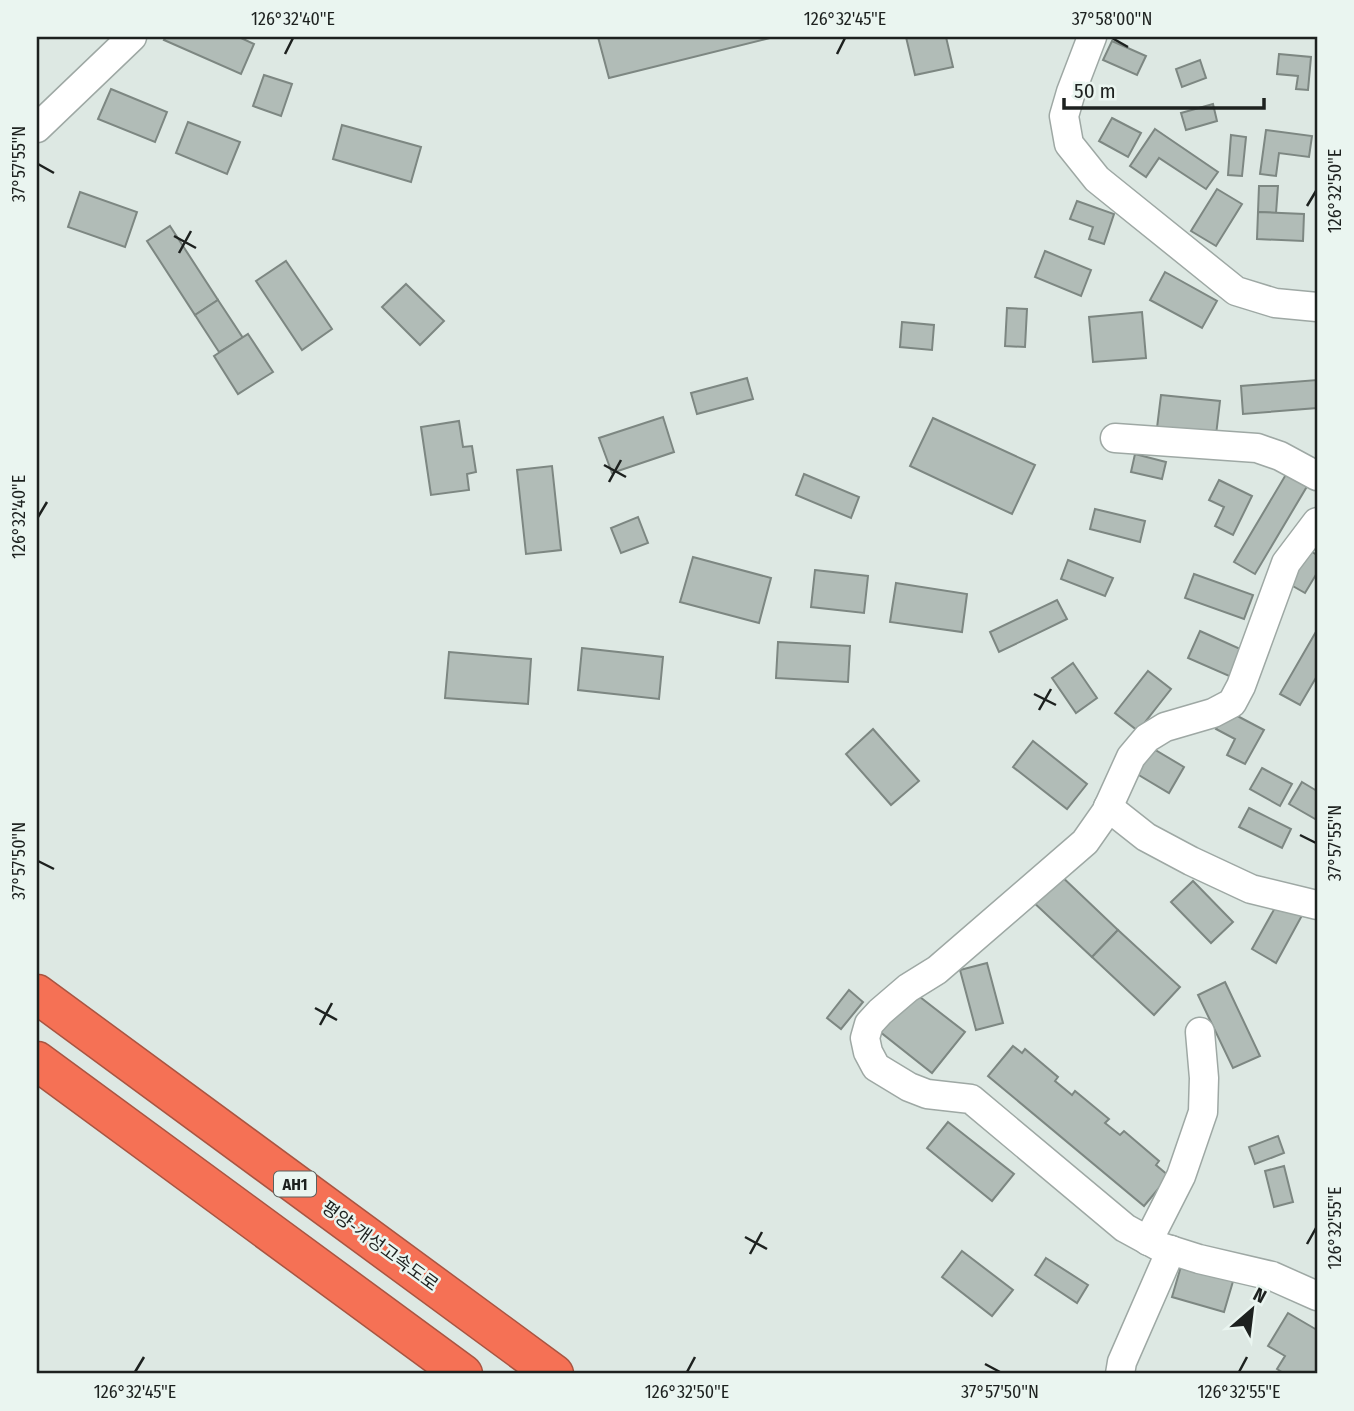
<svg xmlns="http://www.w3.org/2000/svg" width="1354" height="1411" font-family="'Fira Sans Condensed','Noto Sans KR',sans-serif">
	<rect width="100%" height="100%" fill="#dde8e3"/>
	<g fill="#b1bcb7" stroke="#7d8782" stroke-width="2">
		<polygon points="166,37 239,37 254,44 241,74 164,40"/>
		<polygon points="598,37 774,37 609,78"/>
		<polygon points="906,37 946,37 953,67 915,75"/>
		<polygon points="1112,41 1146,56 1137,75 1103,60"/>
		<polygon points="1279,54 1311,57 1308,90 1296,89 1298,76 1277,74"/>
		<polygon points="1200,60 1206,78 1182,87 1176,69"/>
		<polygon points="264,75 292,84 281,116 253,106"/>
		<polygon points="111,89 167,112 155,142 98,119"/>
		<polygon points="1213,104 1217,121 1186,130 1181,113"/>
		<polygon points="1112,118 1141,133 1128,157 1099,141"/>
		<polygon points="188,122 240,142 227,174 176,153"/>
		<polygon points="342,125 421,147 411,182 333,159"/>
		<polygon points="1155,129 1218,172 1206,189 1159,158 1146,177 1130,166"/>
		<polygon points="1266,130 1312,136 1309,157 1279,153 1276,176 1260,174"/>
		<polygon points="1231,135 1246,137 1242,176 1228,175"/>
		<polygon points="1259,186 1278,186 1276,213 1258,212"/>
		<polygon points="1217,189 1242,204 1216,246 1191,231"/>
		<polygon points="80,192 137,212 125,247 68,227"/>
		<polygon points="1077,201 1114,214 1104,244 1089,239 1093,227 1070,219"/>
		<polygon points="1258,212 1304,214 1303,241 1257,239"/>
		<polygon points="170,226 218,300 195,315 147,241"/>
		<polygon points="1045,251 1091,270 1081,296 1035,277"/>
		<polygon points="286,261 332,329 302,350 256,281"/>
		<polygon points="1165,272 1217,301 1202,328 1150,300"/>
		<polygon points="406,284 444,321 420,345 382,307"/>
		<polygon points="218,300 243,338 219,352 195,315"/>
		<polygon points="1007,308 1027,309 1025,347 1005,346"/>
		<polygon points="1142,312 1146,358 1093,362 1089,317"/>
		<polygon points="902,322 934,325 932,350 900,347"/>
		<polygon points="248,334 273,372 238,394 214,356"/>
		<polygon points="747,378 753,399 697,414 691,393"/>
		<polygon points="1317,380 1317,408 1243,414 1241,386"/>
		<polygon points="1161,395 1220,401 1216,435 1157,428"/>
		<polygon points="663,417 674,452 612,473 599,438"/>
		<polygon points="933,418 1035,465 1012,514 910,466"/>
		<polygon points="459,421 463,447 472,446 476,472 467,474 469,490 431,495 421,427"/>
		<polygon points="1135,454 1166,462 1162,479 1131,472"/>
		<polygon points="552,466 561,550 526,554 517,470"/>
		<polygon points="1291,466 1312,478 1255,574 1234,562"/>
		<polygon points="804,474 859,497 851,518 796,495"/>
		<polygon points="1219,480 1252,496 1233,535 1215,526 1224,507 1209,500"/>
		<polygon points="1095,509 1145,521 1140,542 1090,529"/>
		<polygon points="638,517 648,543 621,553 611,528"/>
		<polygon points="1304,547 1317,555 1317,573 1305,593 1284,581"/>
		<polygon points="693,557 771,578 759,623 680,602"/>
		<polygon points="1068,560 1113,578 1105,596 1061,579"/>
		<polygon points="815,570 868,576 864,613 811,607"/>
		<polygon points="1194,574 1253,595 1244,619 1185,598"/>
		<polygon points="896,583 967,594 962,632 890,622"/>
		<polygon points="1057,600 1067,619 999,652 990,632"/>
		<polygon points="1317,630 1317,676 1300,705 1280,694"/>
		<polygon points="1200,631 1247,652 1236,679 1188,658"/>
		<polygon points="778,642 850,646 848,682 776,678"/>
		<polygon points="582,648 663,657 659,699 578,690"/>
		<polygon points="449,652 531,659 528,704 445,698"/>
		<polygon points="1073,663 1097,698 1076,713 1052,678"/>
		<polygon points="1148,671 1171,689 1138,731 1115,713"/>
		<polygon points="1226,710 1264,730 1245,764 1227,755 1235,739 1216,729"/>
		<polygon points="873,729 919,781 891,805 846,754"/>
		<polygon points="1033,741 1087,784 1067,809 1013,767"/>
		<polygon points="1147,745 1184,767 1169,793 1132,771"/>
		<polygon points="1262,768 1292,784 1280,806 1250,789"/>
		<polygon points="1302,782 1317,791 1317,820 1289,804"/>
		<polygon points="1249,808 1291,829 1282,848 1239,827"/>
		<polygon points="1057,872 1118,930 1092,957 1031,900"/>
		<polygon points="1193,881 1233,922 1211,943 1171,902"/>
		<polygon points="1281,897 1305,910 1276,963 1252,949"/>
		<polygon points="1118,930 1180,987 1154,1015 1092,957"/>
		<polygon points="987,963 1003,1023 976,1030 960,970"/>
		<polygon points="1225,982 1260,1056 1233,1068 1198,995"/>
		<polygon points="849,990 863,1002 841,1029 827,1018"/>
		<polygon points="911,990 965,1032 932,1073 879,1031"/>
		<polygon points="1013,1046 1022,1053 1025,1049 1058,1077 1055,1081 1072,1095 1075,1091 1109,1119 1105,1123 1120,1135 1124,1131 1159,1161 1156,1165 1169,1176 1144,1206 988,1076"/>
		<polygon points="948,1122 1014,1174 992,1201 927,1148"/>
		<polygon points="1278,1136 1284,1153 1255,1164 1249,1147"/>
		<polygon points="1284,1166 1293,1202 1274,1207 1265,1171"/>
		<polygon points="962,1251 1013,1290 992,1316 942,1277"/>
		<polygon points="1046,1258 1088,1285 1077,1303 1035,1275"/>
		<polygon points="1182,1263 1234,1278 1224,1312 1172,1297"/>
		<polygon points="1288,1313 1317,1330 1317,1374 1285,1374 1277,1369 1285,1356 1268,1346"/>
	</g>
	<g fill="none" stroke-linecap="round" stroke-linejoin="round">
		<defs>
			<g id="minor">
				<polyline points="1092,37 1071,92 1064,116 1069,144 1097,179 1236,291 1275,303 1317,307"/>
				<polyline points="37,128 132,37"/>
				<polyline points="1115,438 1257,448 1280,456 1317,476"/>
				<polyline points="1317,522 1286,563 1241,686 1232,703 1213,713 1165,727 1147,738 1131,757 1106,812 1085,842 937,970 908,988 880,1012 869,1024 865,1038 868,1052 876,1067 909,1087 927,1094 971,1099 1125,1228 1158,1246 1199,1259 1272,1276 1317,1296"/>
				<polyline points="1108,807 1146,837 1191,861 1251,889 1317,905"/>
				<polyline points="1148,1241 1181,1176 1203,1112 1204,1078 1200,1032"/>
				<polyline points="1120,1374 1122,1362 1171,1250"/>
			</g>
			<g id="motorway">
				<polyline points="37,994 554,1374"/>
				<polyline points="37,1061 463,1374"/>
			</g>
		</defs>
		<use href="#minor" stroke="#9ea8a4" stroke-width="31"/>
		<use href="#motorway" stroke="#a95542" stroke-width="41"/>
		<use href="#minor" stroke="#fff" stroke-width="28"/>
		<use href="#motorway" stroke="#f57155" stroke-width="38"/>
	</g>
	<path fill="none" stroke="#1d211f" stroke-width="2.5" d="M1112,38L1128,47M285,54L293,38M837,54L845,38M38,164L54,173M1307,206L1316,191M174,236L196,248M179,253L191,231M604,465L626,477M609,482L621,460M38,517L47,502M1034,694L1056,705M1039,710L1051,689M1300,835L1316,843M38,861L54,869M315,1008L337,1020M320,1025L332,1003M745,1237L767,1249M1307,1244L1316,1228M750,1254L762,1232M985,1364L1000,1372M135,1372L144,1357M687,1372L695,1357M1239,1372L1247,1357"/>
	<g text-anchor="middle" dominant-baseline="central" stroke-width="5" stroke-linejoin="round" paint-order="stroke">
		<rect fill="#eaf5f0" stroke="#5a615e" stroke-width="2" x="274" y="1171.5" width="42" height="25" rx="5"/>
		<g font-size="16" font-weight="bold" fill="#1d211f">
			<text x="295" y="1184">AH1</text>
		</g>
		<g font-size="18" fill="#1d211f" stroke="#eaf5f0">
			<text transform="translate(380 1246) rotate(36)">평양-개성고속도로</text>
		</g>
	</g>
	<rect width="1354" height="1411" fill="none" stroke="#eaf5f0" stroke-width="77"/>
	<g transform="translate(1252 1310) rotate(28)" stroke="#eaf5f0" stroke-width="5" paint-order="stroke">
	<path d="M0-5L12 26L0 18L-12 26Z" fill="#1d211f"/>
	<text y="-10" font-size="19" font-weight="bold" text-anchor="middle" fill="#1d211f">N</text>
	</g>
	<path d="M1064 98v10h200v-10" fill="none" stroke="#1d211f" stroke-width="3.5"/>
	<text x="1074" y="98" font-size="21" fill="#1d211f" stroke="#eaf5f0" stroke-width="5" paint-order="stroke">50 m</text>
	<rect x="38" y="38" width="1278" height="1334" fill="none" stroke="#1d211f" stroke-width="2.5"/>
	<g font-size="18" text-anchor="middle" fill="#1d211f">
		<text x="293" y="25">126°32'40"E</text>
		<text x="845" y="25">126°32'45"E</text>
		<text x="1112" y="25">37°58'00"N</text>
		<text transform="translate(19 164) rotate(-90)" y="6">37°57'55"N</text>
		<text transform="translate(1335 191) rotate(-90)" y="6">126°32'50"E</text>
		<text transform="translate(19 517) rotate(-90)" y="6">126°32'40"E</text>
		<text transform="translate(1335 843) rotate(-90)" y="6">37°57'55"N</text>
		<text transform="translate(19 861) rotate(-90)" y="6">37°57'50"N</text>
		<text transform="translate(1335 1228) rotate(-90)" y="6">126°32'55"E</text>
		<text x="135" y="1398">126°32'45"E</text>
		<text x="687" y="1398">126°32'50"E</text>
		<text x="1000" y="1398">37°57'50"N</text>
		<text x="1239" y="1398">126°32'55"E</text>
	</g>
</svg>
